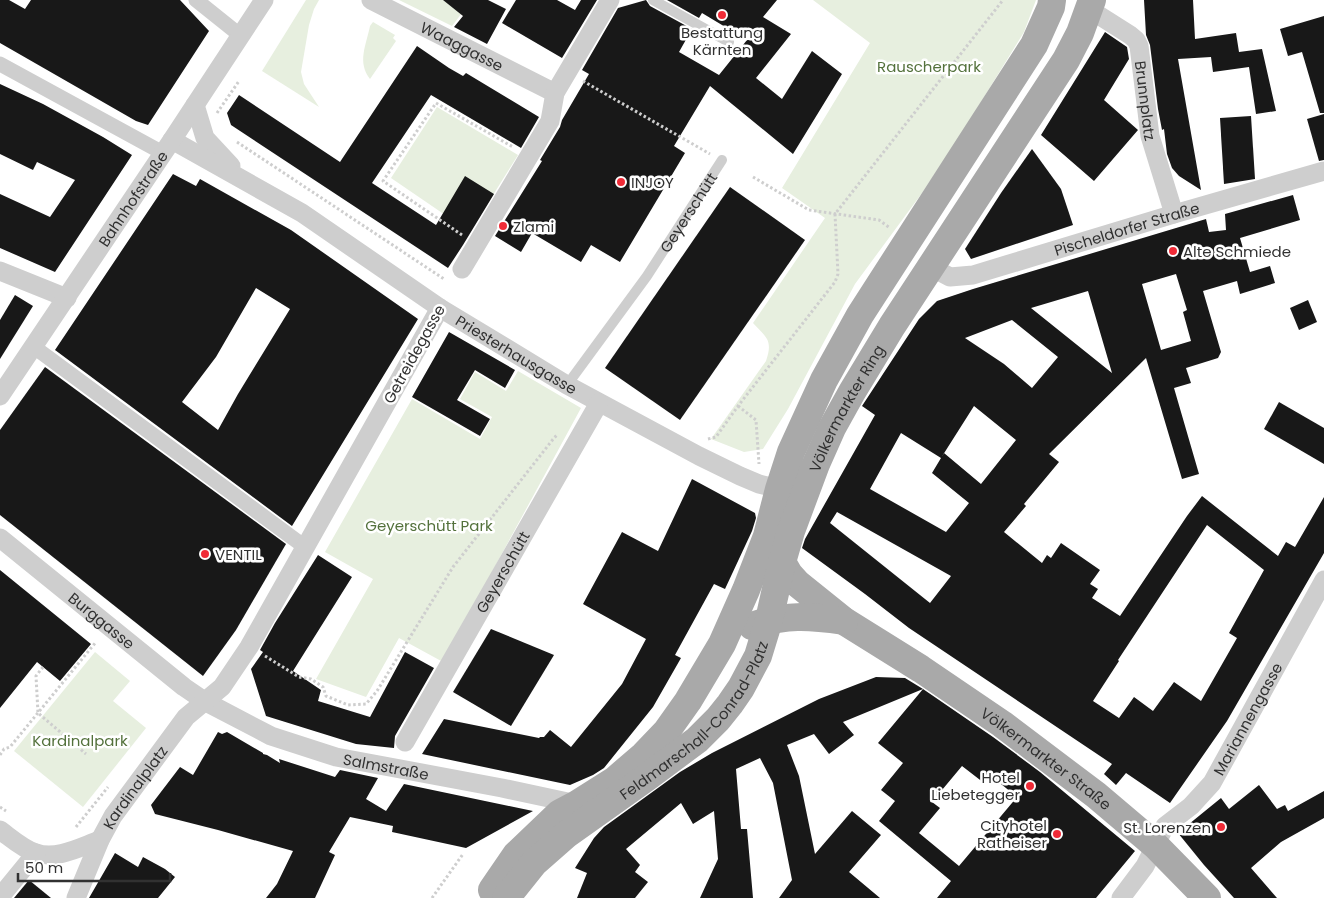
<svg xmlns="http://www.w3.org/2000/svg" width="1324" height="898" font-family="Poppins,sans-serif">
	<rect width="100%" height="100%" fill="#fff"/>
	<g fill="#e7efdf">
		<polygon points="306,0 319,0 314,9 309,25 301,72 304,84 319,107 262,71"/>
		<polygon points="399,0 472,0 452,26"/>
		<path d="M813,0H1036L1024,32L965,128L922,193L855,284L788,409L763,449L744,452L711,439L766,361C773,340 767,338 753,323L825,218L782,188L870,43Z"/>
		<path d="M373,22L395,35L393,38L396,41L370,79C357,62 366,46 370,26Z"/>
		<polygon points="437,107 518,155 470,232 391,178"/>
		<polygon points="518,371 581,408 443,662 399,638 366,697 316,679 373,579 325,552 412,399 480,439 492,417 460,399 475,372 506,391"/>
		<polygon points="95,652 130,681 113,701 146,728 83,807 14,751"/>
	</g>
	<g fill="#181818" fill-rule="evenodd">
		<polygon points="0,0 9,0 25,9 31,0 180,0 209,31 148,125 136,121 0,43"/>
		<polygon points="443,0 488,0 506,9 487,44 454,27 463,16"/>
		<polygon points="516,0 557,0 575,10 581,0 597,0 562,58 502,23"/>
		<polygon points="646,0 650,6 692,29 679,52 719,75 747,40 702,13 699,18 667,0 777,0 763,17 791,34 756,78 782,99 812,51 842,74 793,154 710,86 674,146 685,153 620,262 591,245 581,262 532,233 521,252 495,236 542,161 540,160 560,127 562,120 589,74 582,70 618,8"/>
		<polygon points="1144,0 1193,0 1195,39 1236,33 1239,52 1262,49 1276,111 1256,114 1249,67 1213,72 1211,57 1178,59 1201,190 1179,176 1172,168 1167,154 1164,129 1162,130 1158,109 1150,45 1146,35"/>
		<polygon points="1324,16 1324,113 1320,113 1302,52 1288,56 1280,29"/>
		<polygon points="1105,32 1127,47 1129,59 1104,100 1138,130 1094,181 1041,135"/>
		<polygon points="417,46 449,68 463,76 466,73 539,117 521,148 431,95 372,183 436,225 465,176 494,194 463,245 448,268 231,125 227,113 239,95 340,162"/>
		<polygon points="0,84 43,104 103,137 132,155 55,272 0,248 0,194 50,217 75,180 37,162 33,170 0,154"/>
		<polygon points="1324,114 1324,160 1319,161 1307,119"/>
		<polygon points="1251,116 1255,179 1224,184 1220,118"/>
		<polygon points="1032,149 1061,189 1073,225 971,259 965,249 1001,193"/>
		<path d="M173,174L196,186L200,179L291,230L418,319L292,526L55,350ZM256,288L290,309L238,394L218,430L182,402L216,357Z"/>
		<polygon points="730,187 805,240 680,420 605,368"/>
		<path d="M1293,195L1300,220L1240,238L1250,272L1270,266L1275,283L1240,294L1237,281L1203,291L1221,352L1218,358L1186,368L1191,383L1174,388L1199,474L1182,479L1146,358L1049,454L1059,462L1024,504L1026,506L1004,532L1042,563L1047,555L1051,558L1061,543L1100,570L1090,584L1098,589L1092,598L1120,616L1187,516L1202,496L1278,556L1286,542L1295,547L1324,497V553L1227,721L1170,803L1126,773L1116,785L1104,774L1112,764L909,628L865,594L802,548L805,539L875,415L862,406L919,319L937,301L973,289L1206,219L1209,232L1226,230L1225,214ZM1176,274L1187,310L1183,312L1191,341L1161,350L1142,284ZM1088,291L1112,373L1031,308ZM1012,320L1058,357L1032,388L1004,364L965,338ZM974,406L1016,440L981,484L944,453L932,473L969,503L946,532L870,489L901,433L941,458ZM837,512L951,576L930,603L830,523ZM1207,525L1264,570L1229,633L1237,638L1201,701L1174,682L1153,711L1134,697L1119,718L1093,701L1119,661L1118,660Z"/>
		<polygon points="15,295 33,306 0,359 0,320"/>
		<polygon points="1308,300 1317,322 1299,330 1290,308"/>
		<polygon points="449,332 515,370 505,388 475,370 457,400 490,419 480,436 412,397"/>
		<polygon points="45,367 286,544 236,630 203,676 0,515 0,430"/>
		<polygon points="1279,402 1324,428 1324,464 1264,429"/>
		<polygon points="692,479 755,513 756,518 752,531 725,589 714,584 675,655 681,658 653,707 604,768 593,775 570,785 422,754 444,719 539,738 540,737 544,737 550,730 571,747 622,684 646,639 583,604 622,532 658,551"/>
		<polygon points="318,555 352,577 293,671 321,690 318,701 370,717 405,652 434,668 395,736 394,748 356,744 266,716 251,669 263,652 260,650 275,623"/>
		<polygon points="0,570 91,644 60,681 37,662 0,708"/>
		<polygon points="491,629 554,655 511,726 453,692"/>
		<polygon points="876,677 905,678 923,689 843,722 854,735 829,754 814,734 787,745 799,776 815,854 852,811 881,835 849,872 880,898 779,898 792,880 773,783 760,758 736,769 741,829 747,829 753,898 700,898 718,859 714,811 693,824 681,803 626,849 640,865 635,872 648,882 635,898 577,898 587,873 575,868 594,838 604,827 680,772 712,753 819,699"/>
		<path d="M923,689L993,737L1040,772L1135,851L1096,898H937L951,881L879,821L895,801L881,790L903,763L878,743ZM962,766L984,783L990,775L1017,797L959,866L919,833L940,808L932,802Z"/>
		<polygon points="218,732 222,734 227,732 263,753 263,754 267,755 280,763 279,759 335,777 340,770 378,778 366,799 386,811 404,784 533,811 466,848 392,832 393,826 350,817 329,852 335,855 315,898 266,898 277,884 293,851 218,830 155,814 151,805 180,767 193,775"/>
		<polygon points="1259,785 1277,809 1285,805 1288,811 1324,791 1324,818 1281,842 1251,868 1277,898 1234,898 1204,865 1178,833 1221,798 1229,809"/>
		<polygon points="115,853 138,867 143,857 165,869 175,877 158,898 89,898"/>
		<polygon points="29,880 51,898 14,898"/>
	</g>
	<g fill="none" stroke-linecap="round" stroke-linejoin="round">
		<g stroke="#cecece" stroke-width="3" stroke-dasharray="2.5 2.5" stroke-linecap="butt">
			<polyline points="583,81 710,154"/>
			<polyline points="217,113 239,81"/>
			<polyline points="237,142 444,279"/>
			<polyline points="753,177 809,210 879,220 890,228"/>
			<polyline points="462,235 383,181 436,103 513,147"/>
			<polyline points="738,406 756,420 759,464"/>
			<polyline points="708,439 716,437 738,406 835,282 838,274 835,214 1003,0"/>
			<polyline points="265,656 299,677 311,679 323,687 326,696 348,705 366,704 377,691 453,567 554,438 557,435"/>
			<polyline points="43,667 36,676 38,713 86,754"/>
			<polyline points="0,755 4,749 10,747 96,642"/>
			<polyline points="0,807 6,811"/>
			<polyline points="76,827 108,787"/>
			<polyline points="432,898 463,854"/>
		</g>
		<g stroke="#cecece" stroke-width="10">
			<polyline points="653,0 729,42"/>
			<path id="s1" d="M567,385L647,276L722,160"/>
		</g>
		<g stroke="#cecece" stroke-width="15">
			<polyline points="196,0 241,36"/>
			<polyline points="0,64 163,153"/>
			<polyline points="34,347 305,547"/>
		</g>
		<g stroke="#cecece" stroke-width="19">
			<path id="s2" d="M371,0L555,93"/>
			<path id="s3" d="M1089,9L1130,35L1136,40L1139,46L1150,136L1174,214"/>
			<polyline points="195,105 205,138 231,166"/>
			<path id="s4" d="M172,140L302,213L440,308L567,385L699,456L740,476L759,484L791,492"/>
			<path id="s5" d="M931,267L950,277L973,275L1174,214L1324,171"/>
			<polyline points="462,269 550,121 555,93 610,0"/>
			<polyline points="0,271 67,298"/>
			<path id="s6" d="M0,396L172,140L264,0"/>
			<path id="s7" d="M0,538L184,687L206,702L271,736L336,757L502,788L577,804"/>
			<path id="s8" d="M405,742L599,403"/>
			<path d="M0,830C11,838 23,849 36,853C57,860 80,847 100,840"/>
			<polyline points="0,897 36,853"/>
			<path id="s9" d="M76,898L100,840L113,816L186,717L222,687L249,647L440,308"/>
			<path id="s10" d="M1121,898L1145,866L1165,826L1191,806L1212,783L1324,580"/>
		</g>
		<g stroke="#a9a9a9" stroke-width="28">
			<path id="s11" d="M782,562L789,574L798,584L844,621L921,669L1002,724L1096,795L1155,845L1207,898"/>
			<path d="M752,626C786,614 809,616 844,621"/>
			<polyline points="492,890 516,855 560,813 577,804 615,780 644,755 666,732 688,701 722,644 746,590 767,536 779,489 791,452 824,380 860,315 1034,45 1051,7 1052,0"/>
			<path id="s12" d="M506,898L534,863L567,834L650,775L697,740L718,719L730,704L741,688L758,656L769,620L782,562L791,531L816,464L832,428L852,392L892,326L1066,60L1080,33L1092,0"/>
		</g>
	</g>
	<g fill="#f02b37" stroke="#fff" stroke-width="2">
		<circle cx="722" cy="15" r="5"/>
		<circle cx="621" cy="182" r="5"/>
		<circle cx="503" cy="226" r="5"/>
		<circle cx="1173" cy="251" r="5"/>
		<circle cx="205" cy="554" r="5"/>
		<circle cx="1030" cy="786" r="5"/>
		<circle cx="1221" cy="827" r="5"/>
		<circle cx="1057" cy="834" r="5"/>
	</g>
	<g text-anchor="middle" dominant-baseline="central" stroke-width="5" stroke-linejoin="round" paint-order="stroke">
		<g font-size="15" fill="#313131" stroke="#fff" text-anchor="start">
			<text x="722" y="32" text-anchor="middle">Bestattung<tspan x="722" dy="17">Kärnten</tspan></text>
			<text x="631" y="182">INJOY</text>
			<text x="513" y="226">Zlami</text>
			<text x="1183" y="251">Alte Schmiede</text>
			<text x="215" y="554">VENTIL</text>
			<text x="1020" y="777" text-anchor="end">Hotel<tspan x="1020" dy="17">Liebetegger</tspan></text>
			<text x="1047" y="825" text-anchor="end">Cityhotel<tspan x="1047" dy="17">Ratheiser</tspan></text>
			<text x="1211" y="827" text-anchor="end">St. Lorenzen</text>
		</g>
		<g font-size="15" fill="#313131" stroke="#fff">
			<text stroke="none"><textPath href="#s2" startOffset="102">Waaggasse</textPath></text>
			<text stroke="none"><textPath href="#s3" startOffset="118">Brunnplatz</textPath></text>
			<text stroke="none"><textPath href="#s6" startOffset="238">Bahnhofstraße</textPath></text>
			<text stroke="none"><textPath href="#s1" startOffset="211">Geyerschütt</textPath></text>
			<text stroke="none"><textPath href="#s5" startOffset="205">Pischeldorfer Straße</textPath></text>
			<text transform="translate(414 354) rotate(-61)">Getreidegasse</text>
			<text stroke="none"><textPath href="#s4" startOffset="406">Priesterhausgasse</textPath></text>
			<text stroke="none"><textPath href="#s12" startOffset="618">Völkermarkter Ring</textPath></text>
			<text stroke="none"><textPath href="#s8" startOffset="196">Geyerschütt</textPath></text>
			<text stroke="none"><textPath href="#s7" startOffset="131">Burggasse</textPath></text>
			<text stroke="none"><textPath href="#s12" startOffset="262">Feldmarschall-Conrad-Platz</textPath></text>
			<text stroke="none"><textPath href="#s10" startOffset="222">Mariannengasse</textPath></text>
			<text stroke="none"><textPath href="#s11" startOffset="331">Völkermarkter Straße</textPath></text>
			<text stroke="none"><textPath href="#s7" startOffset="456">Salmstraße</textPath></text>
			<text stroke="none"><textPath href="#s9" startOffset="126">Kardinalplatz</textPath></text>
		</g>
		<g font-size="15" fill="#53713b" stroke="#fff">
			<text x="929" y="66">Rauscherpark</text>
			<text x="429" y="525">Geyerschütt Park</text>
			<text x="80" y="740">Kardinalpark</text>
		</g>
	</g>
	<path d="M18 873v8h152v-8" fill="none" stroke="#313131" stroke-width="2.5"/>
	<text x="25" y="873" font-size="15" fill="#313131" stroke="#ffffff" stroke-width="4" paint-order="stroke">50 m</text>
</svg>
